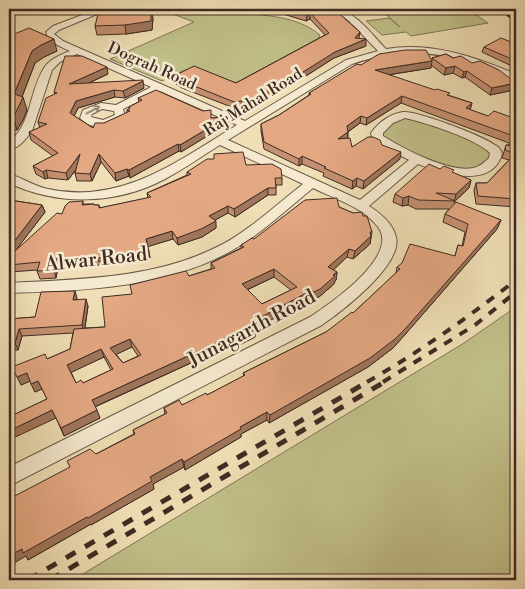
<svg xmlns="http://www.w3.org/2000/svg" width="525" height="589" font-family="'Libre Bodoni',serif">
	<rect width="100%" height="100%" fill="#f0dfb6"/>
	<filter id="stains"><feTurbulence type="fractalNoise" baseFrequency=".004" numOctaves="4"/><feColorMatrix values="0 0 0 0 .2 0 0 0 0 .09 0 0 0 0 .02 0 0 0 .5 -.17"/></filter>
	<radialGradient id="worn" r=".72"><stop offset=".6" stop-color="#630" stop-opacity="0"/><stop offset="1" stop-color="#630" stop-opacity=".3"/></radialGradient>
	<g fill="#c1c089" stroke="#807656">
		<path d="M159,9C184,9 211,6 236,9C242,9 249,13 255,14C279,17 300,19 320,35L318,39L236,83L198,68L185,70L162,81L110,59L194,22Z"/>
		<polygon points="380,9 467,9 488,23 411,36 406,32 382,35 366,21 389,18 400,27"/>
		<path d="M407,118L416,119L478,142L491,151C483,192 401,151 382,136C385,124 395,119 407,118Z"/>
		<polygon points="516,307 516,580 73,580 464,343"/>
	</g>
	<g fill="none" stroke-linecap="round" stroke-linejoin="round">
		<defs>
			<path id="minor" d="M98,9H109L59,30L54,34L63,41L245,121L346,60L378,51L349,21L332,9C355,9 371,34 386,49C430,41 476,57 516,74V81C502,78 488,69 473,64C433,49 393,50 352,64L228,140L360,200L409,160L383,146L372,138L371,133C379,122 390,114 403,112C418,111 483,136 495,145C499,147 501,150 502,154C492,190 441,173 418,164L369,206C380,213 393,223 396,237C403,265 342,311 322,325L9,486V467L310,317C331,303 400,256 378,227C363,207 335,199 313,188C286,210 261,234 231,251C165,288 83,291 9,293V283C81,279 156,279 221,245C251,229 276,205 303,184L220,145C202,156 184,169 165,179C116,205 58,206 9,183V174C23,178 34,186 48,189C121,205 178,161 237,125L160,91L123,109L125,116C114,129 91,131 80,118L83,110L101,103L116,105L151,87L77,54L60,62L52,70L32,131C26,139 19,148 9,150V142C32,124 29,91 44,68C50,59 60,55 70,51C61,47 48,42 46,32L53,26ZM102,109L114,111L115,115L103,120L91,117L92,114ZM405,118C426,123 475,138 490,153L489,158C485,162 479,167 473,168C449,173 404,149 383,136V133L393,123Z"/>
		</defs>
		<use href="#minor" stroke="#6a5848" stroke-width="2"/>
		<use href="#minor" fill="#f5ead0" fill-rule="evenodd"/>
		<polyline stroke="#3e2b23" stroke-width="2.5" stroke-dasharray="5 5" stroke-linecap="butt" points="499,9 516,21"/>
		<g stroke="#3e2b23" stroke-width="4" stroke-dasharray="9 9" stroke-linecap="butt">
			<path d="M367,382C421,351 467,318 516,280"/>
			<polyline points="383,382 475,325 516,292"/>
		</g>
		<g stroke="#3e2b23" stroke-width="5" stroke-dasharray="11 11" stroke-linecap="butt">
			<polyline points="28,580 369,381"/>
			<polyline points="50,580 386,381"/>
		</g>
	</g>
	<g fill="#c49071" stroke="#3e2b23" fill-rule="evenodd">
		<polygon points="268,9 334,9 360,32 358,38 366,46 334,58 287,88 254,105 234,108 182,88 176,84 176,75 236,83 325,35 310,19 306,21 283,14 268,13"/>
		<polygon points="360,9 374,9 374,14 360,13"/>
		<polygon points="118,11 153,18 152,30 126,34 97,35 95,26 103,14"/>
		<polygon points="9,35 57,51 44,57 35,63 22,97 27,110 23,120 17,130 9,131 9,132"/>
		<polygon points="516,44 516,68 482,52 484,47"/>
		<polygon points="446,54 514,90 490,95 465,77 462,78 453,73 444,75 431,65 431,68 388,75 472,103 470,110 488,116 516,119 516,207 476,204 474,190 476,183 487,183 509,160 502,158 506,145 509,145 509,143 401,103 366,125 360,123 348,132 348,138 352,147 382,145 400,159 363,189 356,186 352,189 323,176 324,173 302,164 299,166 264,149 261,131 261,124 279,115 309,95 309,93 361,65 432,61 432,58"/>
		<polygon points="108,74 89,83 144,88 125,98 115,97 78,108 74,116 93,128 127,113 127,110 129,109 129,107 139,102 138,98 211,118 227,117 227,124 181,152 179,151 130,178 129,176 116,181 101,162 92,181 77,181 75,173 75,171 68,180 48,178 45,179 36,174 33,166 53,156 31,140 29,132 40,128 38,122 55,94 54,92"/>
		<polygon points="246,165 282,178 282,185 276,185 276,195 268,195 235,217 228,213 215,220 216,228 202,237 178,245 173,239 147,246 150,258 100,265 58,266 56,278 40,279 37,271 38,270 9,272 9,200 42,205 45,212 15,251 62,214 83,201 83,204 94,204 94,205 99,205 100,208 148,198 147,193 187,175 187,172"/>
		<polygon points="440,169 453,173 471,180 469,188 455,201 454,203 501,220 497,229 402,338 393,348 368,367 269,423 267,420 241,434 241,437 185,470 184,467 153,484 154,489 91,525 91,524 28,560 26,556 96,454 134,434 133,430 165,414 164,408 182,405 207,395 244,376 243,373 326,332 353,313 396,273 397,267 455,256 458,245 462,246 465,232 443,222 445,214 449,209 416,209 408,205 402,206 393,202 395,194"/>
		<path d="M339,207L353,213L363,216L372,232L370,244L353,259L347,257L333,270L337,272L336,280L335,281L334,284L319,297L313,300L311,299L255,328V337L241,344L239,341L95,407L100,418L64,436L56,418L9,417L47,399L42,389L35,392L30,381L21,385L47,359L70,349L73,333L22,336L18,350L11,351L9,361V319L35,317L77,298L76,300L88,306L85,328L105,327L132,294L211,269V263L241,248V245L254,239ZM274,277L291,290L262,304L247,290ZM132,347L138,356L123,363L116,354ZM104,357L111,370L83,383H76L71,372Z"/>
	</g>
	<g fill="#a0765c" stroke="#3e2b23">
		<polygon points="151,10 153,18 152,30 126,34 125,25"/>
		<polygon points="310,13 310,19 306,21 307,15"/>
		<polygon points="360,32 359,38 355,44 355,38"/>
		<polygon points="54,39 57,51 44,57 35,63 18,107 14,94 32,51 41,45"/>
		<polygon points="366,39 366,46 334,58 287,88 254,105 234,108 234,102 335,52"/>
		<polygon points="432,61 431,68 374,77 375,70"/>
		<polygon points="455,66 453,73 444,75 446,68"/>
		<polygon points="107,67 108,74 71,91 69,84"/>
		<polygon points="467,71 465,77 462,78 464,72"/>
		<polygon points="143,81 144,88 125,98 123,91"/>
		<polygon points="516,83 514,90 490,95 492,88"/>
		<polygon points="114,90 115,97 78,108 72,121 70,113 76,101"/>
		<polygon points="402,96 401,103 366,125 367,118"/>
		<polygon points="23,97 27,110 23,120 17,130 13,117"/>
		<polygon points="472,103 470,110 466,108"/>
		<polygon points="361,116 360,123 346,133 347,126"/>
		<polygon points="227,117 227,124 181,152 180,145"/>
		<polygon points="348,132 347,139 338,139"/>
		<polygon points="178,144 179,151 130,178 129,170"/>
		<polygon points="401,152 400,159 363,189 364,181"/>
		<polygon points="80,154 82,162 68,180 66,173"/>
		<polygon points="99,154 101,162 92,181 90,174"/>
		<polygon points="302,156 302,164 299,166 299,159"/>
		<polygon points="127,169 129,176 116,181 115,173"/>
		<polygon points="46,170 48,178 45,179 43,172"/>
		<polygon points="357,178 356,186 352,189 353,181"/>
		<polygon points="471,180 469,188 454,202 456,194"/>
		<polygon points="268,188 268,195 235,217 234,209"/>
		<polygon points="409,196 408,205 402,206 403,198"/>
		<polygon points="42,205 45,212 13,254 10,247"/>
		<polygon points="228,206 228,213 210,223 209,216"/>
		<polygon points="501,220 497,229 402,338 393,348 368,367 269,423 270,415"/>
		<polygon points="216,221 216,228 202,237 178,245 177,238"/>
		<polygon points="172,231 173,239 147,247 146,239"/>
		<polygon points="371,236 370,244 353,259 355,251"/>
		<polygon points="349,249 347,257 328,275 328,267"/>
		<polygon points="149,251 150,258 100,265 98,258"/>
		<polygon points="56,259 58,266 56,278 54,270"/>
		<polygon points="274,269 274,277 242,292 242,284"/>
		<polygon points="337,272 336,280 335,281 334,284 319,297 313,300 314,292"/>
		<polygon points="312,290 311,299 250,331 250,323"/>
		<polygon points="75,291 77,298 75,307 73,300"/>
		<polygon points="86,299 88,306 84,333 82,325"/>
		<polygon points="19,329 22,336 18,350 15,343"/>
		<polygon points="255,329 255,337 241,344 240,336"/>
		<polygon points="238,333 239,341 94,407 92,400"/>
		<polygon points="130,339 132,347 113,356 110,348"/>
		<polygon points="9,346 11,351 9,361"/>
		<polygon points="101,349 104,357 70,373 67,365"/>
		<polygon points="27,373 30,381 21,385 17,377"/>
		<polygon points="38,381 42,389 35,392 31,384"/>
		<polygon points="52,410 56,418 9,440 9,431"/>
		<polygon points="97,410 100,418 64,436 61,428"/>
		<polygon points="267,412 267,420 241,434 241,437 185,470 184,462 240,427"/>
		<polygon points="182,459 184,467 153,484 154,489 91,525 91,524 28,560 26,556 9,566 9,556"/>
	</g>
	<g fill="#e4a883" stroke="#3e2b23" fill-rule="evenodd">
		<polygon points="105,9 117,9 117,11 151,10 151,21 125,25 95,26 98,14 103,14"/>
		<polygon points="286,9 334,9 360,32 355,38 366,39 335,52 287,82 254,99 234,102 182,81 175,77 178,76 176,75 194,66 236,83 329,33 310,13 307,15"/>
		<polygon points="29,28 54,39 41,45 32,51 14,94 23,97 19,106 13,117 9,117 9,35 12,35"/>
		<polygon points="501,38 516,44 516,61 484,47"/>
		<polygon points="405,50 426,50 432,61 375,70 435,90 437,89 450,93 447,95 472,103 466,108 488,116 494,111 516,119 516,199 478,196 476,183 487,183 515,154 505,150 506,145 513,146 511,135 402,96 367,118 361,116 347,126 348,132 338,139 350,138 352,147 368,137 373,137 380,140 382,145 401,152 364,181 357,178 353,181 324,168 326,167 302,156 299,159 264,142 261,124 279,115 311,94 309,93 357,64 361,65 379,54"/>
		<polygon points="446,54 453,58 461,56 472,63 480,61 499,70 516,83 492,88 467,71 464,72 455,66 446,68 432,58"/>
		<polygon points="65,56 82,56 107,67 69,84 143,80 143,81 123,91 114,90 76,101 70,113 93,128 95,123 104,123 130,111 127,110 130,108 129,107 142,100 138,98 156,90 203,111 211,110 211,118 227,117 180,145 178,144 129,170 127,169 115,173 99,154 90,174 75,173 80,154 66,173 46,170 43,172 33,166 58,153 29,132 47,124 38,122 46,98 57,93 54,92"/>
		<polygon points="243,152 246,165 272,164 281,169 282,178 275,178 276,188 268,188 234,209 228,206 209,216 216,221 201,229 177,238 172,231 146,239 149,251 98,258 56,259 54,270 37,271 40,262 9,265 9,200 42,205 10,247 15,251 57,213 62,214 65,206 69,202 83,201 82,205 94,204 94,205 99,205 99,208 151,197 147,193 191,174 187,172 207,159 214,159 214,154"/>
		<polygon points="429,164 440,169 444,166 454,170 452,172 471,180 456,194 436,193 455,201 418,200 409,196 403,198 395,194"/>
		<path d="M337,198L339,207L353,213L362,212L363,216H367L372,232H370L371,236L355,251L349,249L328,267L337,272L333,275L335,276L320,289L314,292L312,290L250,323L255,329L240,336L238,333L92,400L97,410L61,428L52,410L9,431V417L47,399L38,381L31,384L27,373L17,377L12,367L45,354L47,359L70,349L74,329L105,327L102,297L132,294L130,285L186,271L189,276L215,268L211,263L244,247L241,245L252,238L254,239L305,200ZM274,269L297,287L262,304L242,284ZM130,339L141,355L123,363L110,348ZM101,349L113,369L83,383L81,380L76,383L67,365Z"/>
		<polygon points="456,202 501,220 405,329 395,339 370,358 270,415 267,412 240,427 241,429 184,462 182,459 150,477 152,481 88,518 87,517 23,553 22,549 9,556 9,499 70,467 67,461 90,449 96,454 135,434 133,430 167,413 164,408 179,400 182,405 206,393 207,395 245,375 243,373 326,332 352,312 353,313 400,269 397,267 402,263 410,244 455,256 458,245 463,246 468,224 445,214"/>
		<polygon points="75,291 73,300 86,299 82,325 19,329 15,343 9,344 9,319 35,317 41,292"/>
	</g>
	<defs><path id="oneway-shaft" d="M-6 0H5M1.5-3L5.5 0L1.5 3" fill="none" stroke-width="1.6" stroke-linecap="round" stroke-linejoin="round" transform="scale(1.25)"/></defs>
	<use stroke="#9a8a7a" href="#oneway-shaft" transform="translate(93 110) rotate(-28)"/>
	<g text-anchor="middle" dominant-baseline="central" stroke-width="5" stroke-linejoin="round" paint-order="stroke">
		<g font-size="16" fill="#3e2b23" stroke="#f5ead0">
			<text transform="translate(152 66) rotate(24)">Dograh Road</text>
			<text transform="translate(253 102) rotate(-32)">Raj Mahal Road</text>
		</g>
		<g font-size="20" fill="#3e2b23" stroke="#f5ead0">
			<text transform="translate(96 260) rotate(-6)">Alwar Road</text>
			<text transform="translate(252 329) rotate(-28)">Junagarth Road</text>
		</g>
	</g>
	<rect width="525" height="589" fill="none" stroke="#f0dfb6" stroke-width="30"/>
	<rect x="10" y="10" width="505" height="569" fill="none" stroke="#3e2b23" stroke-width="2.5"/>
	<rect x="15" y="15" width="495" height="559" fill="none" stroke="#3e2b23"/>
	<rect width="100%" height="100%" filter="url(#stains)"/>
	<rect width="100%" height="100%" fill="url(#worn)"/>
</svg>
